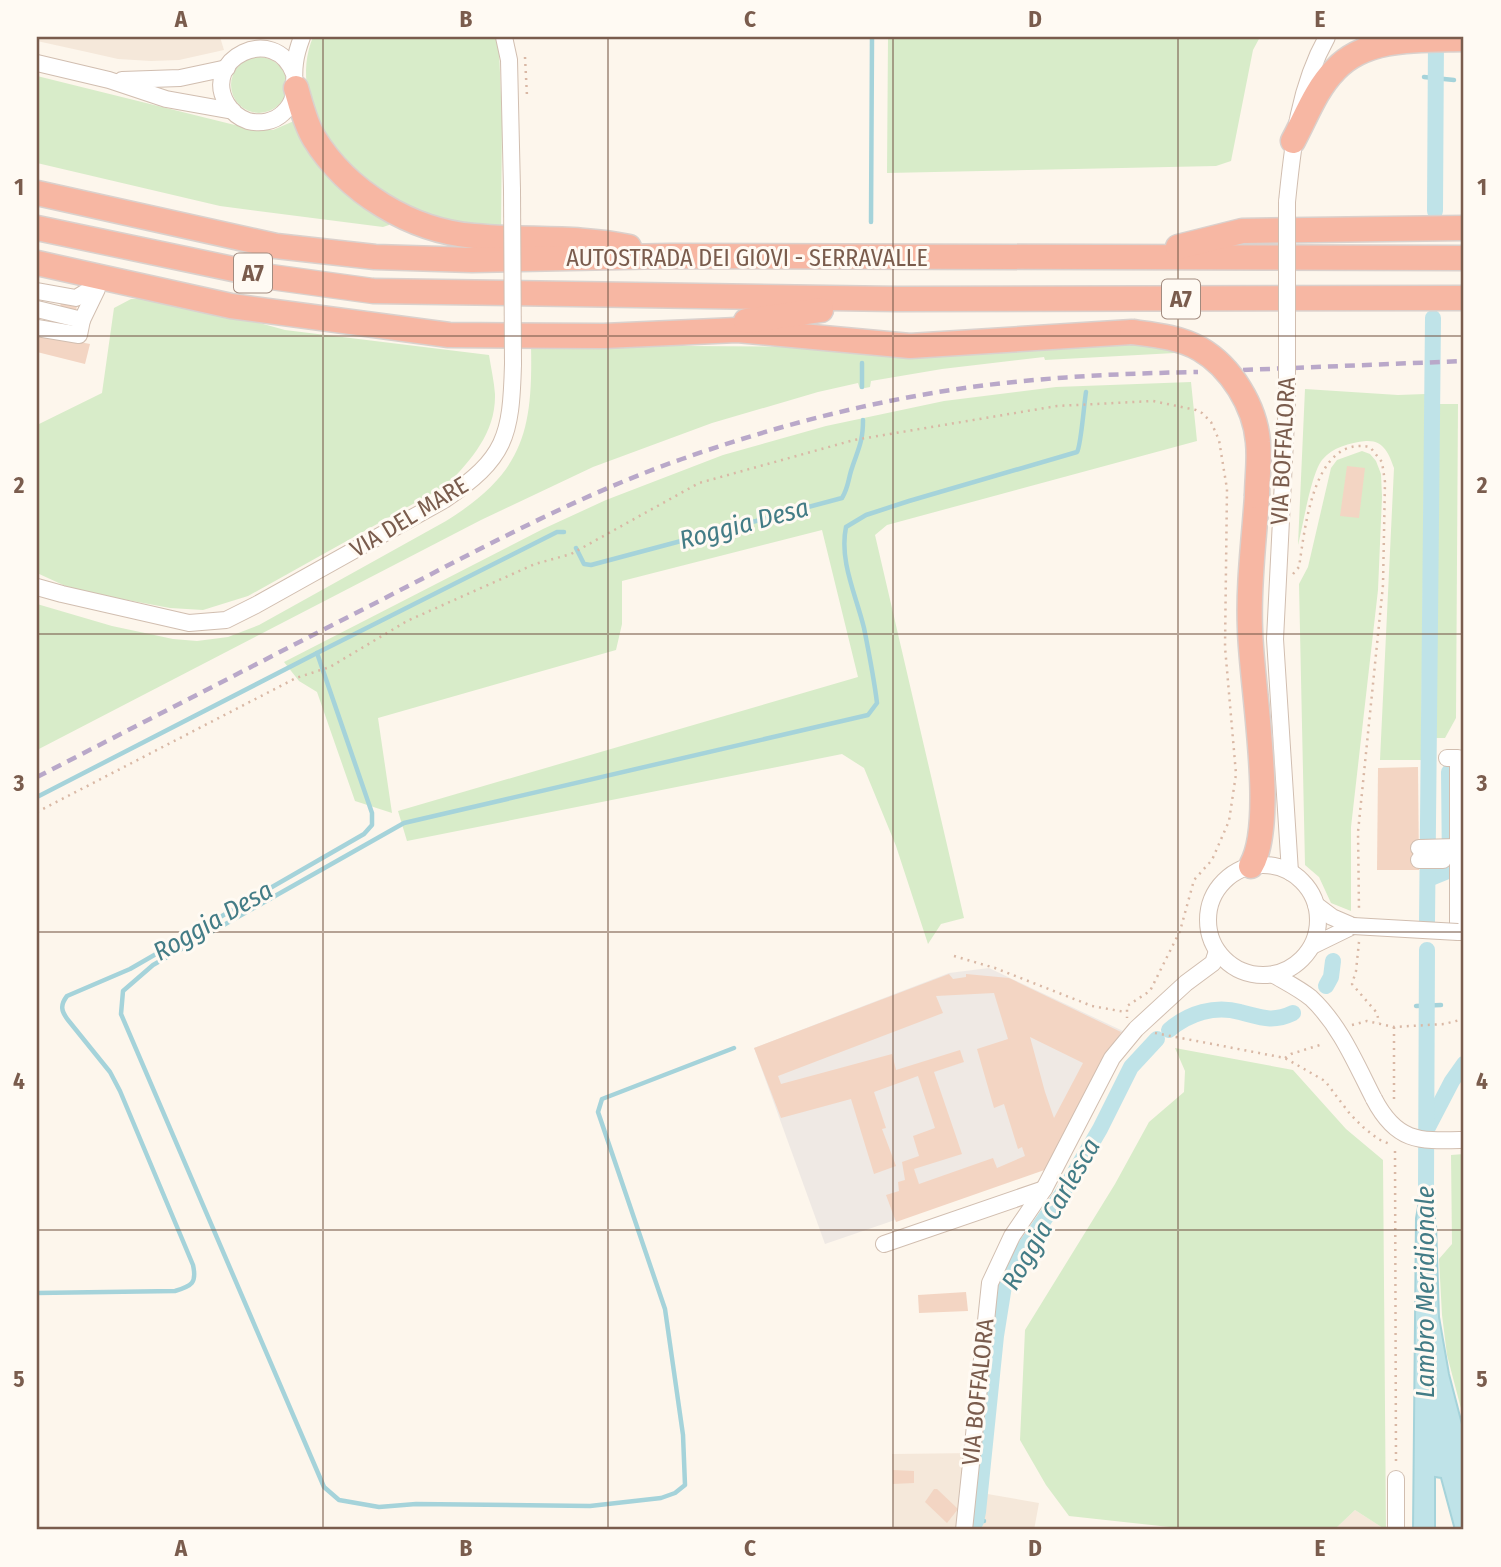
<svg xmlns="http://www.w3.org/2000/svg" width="1501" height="1567" font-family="'Fira Sans Condensed',sans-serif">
	<rect width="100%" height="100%" fill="#fdf6ec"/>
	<g fill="#f5e8da">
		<polygon points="37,37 220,37 224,50 179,60 151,61 118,59 87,52 37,41"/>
		<polygon points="974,1453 970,1491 1039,1503 1034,1530 886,1530 894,1530 892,1454"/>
		<polygon points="1355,1510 1386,1530 1291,1530 1334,1530"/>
	</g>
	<polygon fill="#efe9e4" points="989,968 1123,1031 1052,1166 825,1244 754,1048 949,973"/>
	<g fill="#d8ecc9">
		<path d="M313,37H495L499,49L502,121L501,231C473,225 443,222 416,213C351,193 284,106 313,37Z"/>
		<polygon points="888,37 1260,37 1253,50 1231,161 1216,166 887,173"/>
		<circle cx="259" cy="85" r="28"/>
		<polygon points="37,76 251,129 273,130 294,121 389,222 389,225 383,227 220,206 37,163"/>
		<path d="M157,298L216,311L285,330L489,355C491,368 494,381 495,394C496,432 472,459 447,485L248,596L203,610L170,608L74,590L37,573V425L102,393L114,308L131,299Z"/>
		<path d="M1136,342L1160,345L1175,353L1045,360L1044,357L942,369L871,381L870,387L860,389L858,383L818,392L712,423L593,467L481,520L37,750V604L112,626L173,639L197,641L228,637L259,625L446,521C523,473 533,432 531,345L830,347Z"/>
		<polygon points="1191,382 1197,441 887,525 875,535 964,918 941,924 928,944 896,846 864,768 842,754 407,841 398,811 858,677 822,530 622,581 622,624 616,650 378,718 392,813 355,801 317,692 299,681 284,662 543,529 606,500 723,455 826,426 944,401 1056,387"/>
		<path d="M1305,389L1398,395L1425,394L1421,760H1380L1394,468C1389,454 1384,440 1366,441C1349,443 1333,447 1322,460C1311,474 1303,526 1298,545Z"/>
		<polygon points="1436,404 1458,404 1456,718 1445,738 1434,738"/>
		<polygon points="1362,451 1370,454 1376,461 1381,474 1382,497 1378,590 1351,827 1351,911 1331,903 1319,877 1305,865 1299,584 1308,567 1331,468 1337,460"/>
		<polygon points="1175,1048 1293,1070 1346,1129 1383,1160 1386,1530 1355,1510 1334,1530 1197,1530 1069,1516 1046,1485 1020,1440 1025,1330 1115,1184 1149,1122 1184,1092 1185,1071"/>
		<polygon points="1464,1154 1464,1420 1447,1355 1442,1315 1439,1259 1452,1244 1451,1155"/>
	</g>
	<polygon fill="#bfe3e8" stroke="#a5d3da" stroke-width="2" points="1426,1163 1436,1225 1439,1317 1449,1374 1464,1432 1464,1530 1455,1530 1441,1478 1435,1477 1435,1530 1413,1530 1416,1218"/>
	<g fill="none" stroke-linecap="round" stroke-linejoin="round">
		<g stroke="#a5d3da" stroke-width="4.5">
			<polyline points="1424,77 1454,80"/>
			<polyline points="871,222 872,37"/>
			<polyline points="862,363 862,387"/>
			<path d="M576,548L584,564L591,565L842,498C848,488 848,481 851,471C858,449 863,443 863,420"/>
			<polyline points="37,797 317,653 557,532 564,532"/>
			<polyline points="1416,1006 1441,1005"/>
			<path d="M734,1048L602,1099L598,1112L665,1309L683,1435L685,1485L675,1493L661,1498L590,1506L416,1504L379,1507L339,1500L324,1487L121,1014L123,991L153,965L404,823L868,715L877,703C874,678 869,653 864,628C856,595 839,561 846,527L866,515L909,501L1077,452C1081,446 1084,404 1086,392"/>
			<path d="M37,1293L175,1291C192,1286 197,1283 193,1265L120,1091L110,1072L68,1020C61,1011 60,1005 67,996L130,969L364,834L372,825V813L317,653"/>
			<polyline points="976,1521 984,1521"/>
		</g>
		<g stroke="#bfe3e8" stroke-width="16">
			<polyline points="1435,211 1436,37"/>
			<polyline points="1428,879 1450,870 1449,772"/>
			<polyline points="1427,923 1433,318"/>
			<polyline points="1326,986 1331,977 1333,961"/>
			<path d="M1169,1030C1189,1013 1215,1005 1240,1012C1260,1017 1272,1023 1293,1013"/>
			<polyline points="1427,1129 1452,1081 1464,1064"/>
			<polyline points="1426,1185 1427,950"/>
			<polyline points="971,1530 976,1521 978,1512 996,1336 1004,1286 1014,1263 1062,1194 1100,1129 1131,1067 1157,1039"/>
		</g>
	</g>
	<g fill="#f3d5c3" fill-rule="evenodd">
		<polygon points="62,298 78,302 69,340 90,344 85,364 37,352 37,332 54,336"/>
		<polygon points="1347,466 1365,468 1359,518 1340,516"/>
		<polygon points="1418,767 1419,870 1377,870 1378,768"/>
		<path d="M949,974L953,979L966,977V974L1009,978L1121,1032L1053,1167L896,1222L886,1195L899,1191L898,1182L905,1180L902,1162L919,1156L913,1136L935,1128L918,1076L874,1092L886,1128L882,1129L896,1166L874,1174L851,1099L781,1118L754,1048ZM994,993L1008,1039L977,1049L994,1108L1004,1104L1018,1149L1022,1147L1025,1156L997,1168L993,1158L919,1184L914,1169L962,1154L934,1072L964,1062L960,1050L896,1070L892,1054L781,1084L778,1076L943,1013L936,996ZM1030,1037L1083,1063L1054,1118L1045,1092Z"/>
		<polygon points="966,1292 968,1311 919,1313 918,1295"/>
		<polygon points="893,1470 914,1471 914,1483 893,1484"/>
		<polygon points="934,1489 937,1489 958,1509 947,1523 925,1502"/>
	</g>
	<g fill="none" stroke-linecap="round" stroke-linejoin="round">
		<defs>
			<g id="minor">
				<polyline points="504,37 509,60 512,190"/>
				<polyline points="37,63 109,80 166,99 233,111"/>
				<path d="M294,74C275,22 200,59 227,104C232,112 239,118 248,121C260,124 274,122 283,113C300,98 292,82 295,63C296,54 299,45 302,37"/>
				<polyline points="122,80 180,78 227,68"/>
				<path d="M1287,202C1293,144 1298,89 1327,37"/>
				<polyline points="37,291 76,298 86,292"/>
				<polyline points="37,309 82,320 97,289"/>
				<polyline points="37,328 79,335 82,320"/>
				<polyline points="1287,401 1275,639 1290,872"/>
				<path d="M37,587L62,594L189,623L226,620L256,605L444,500C506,458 511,437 513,364"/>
				<polyline points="1447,758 1458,758 1458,932 1464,932"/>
				<polyline points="1419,848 1458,847"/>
				<polyline points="1419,860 1443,860 1442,848"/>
				<circle cx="1263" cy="920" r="55"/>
				<polyline points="1316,905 1332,917 1353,926"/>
				<polyline points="1312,946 1353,926"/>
				<path d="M1274,975C1286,982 1300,989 1311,998C1340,1025 1356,1064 1374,1099"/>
				<polyline points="884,1244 1044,1189"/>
				<polyline points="1396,1479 1396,1530"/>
				<polyline points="964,1530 990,1283 1012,1236 1044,1189 1112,1058 1136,1029 1186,983 1213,963 1217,951"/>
			</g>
			<g id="highway">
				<path d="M296,88C301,105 305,123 314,138C347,192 411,231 474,236C526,241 578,236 629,247"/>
				<path d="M1293,141C1306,117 1316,89 1335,70C1366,36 1422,40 1464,39"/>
				<polyline points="37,193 276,246 375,257 472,260 670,256 1464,258"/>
				<polyline points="37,228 271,277 373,291 897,299 1464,298"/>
				<polyline points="1178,247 1242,231 1464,228"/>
				<polyline points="37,263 231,306 449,335 604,336 737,330 910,346 1132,332"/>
				<polyline points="746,321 821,310"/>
				<path d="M1251,866C1277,822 1251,684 1250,629C1248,585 1254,540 1257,496"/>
			</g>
		</defs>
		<use href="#minor" stroke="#d1beb0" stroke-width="18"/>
		<use href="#highway" stroke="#dad1cd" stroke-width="27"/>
		<g stroke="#d9b8a5" stroke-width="2.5" stroke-dasharray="2 5" stroke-linecap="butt">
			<polyline points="1179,37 1179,43"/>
			<polyline points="525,57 527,96"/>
			<path d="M1293,574L1299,567C1305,529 1313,435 1370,447L1382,462L1385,482L1383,585L1358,832L1359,910"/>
			<polyline points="37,812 296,678 330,667 407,621 535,564 571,554 699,483 854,440 1057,406 1153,401 1196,410 1202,413 1211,422 1219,440 1227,489 1225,647 1236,774 1229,821 1212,860 1194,880 1180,931 1150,991 1127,1006 1127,1018"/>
			<polyline points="1359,942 1356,971 1352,984 1377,1013 1379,1023"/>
			<polyline points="954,956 995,968 1092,1006 1125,1012"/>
			<polyline points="1352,1025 1367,1021 1394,1027 1444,1024 1464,1019"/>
			<polyline points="1394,1027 1394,1103"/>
			<polyline points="1155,1033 1285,1058 1325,1081 1350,1114 1363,1127 1378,1139 1392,1145"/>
			<polyline points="1285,1058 1291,1054 1323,1044"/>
			<polyline points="1395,1151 1396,1465"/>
		</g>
		<use href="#minor" stroke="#fff" stroke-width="16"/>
		<use href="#highway" stroke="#f7b7a3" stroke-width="24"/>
		<g stroke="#b9a8c9" stroke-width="4.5" stroke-dasharray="10 7" stroke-linecap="butt">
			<polyline points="1243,370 1464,361"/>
			<path d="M37,777C154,717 270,657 387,597C484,547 579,495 682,459C795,419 915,390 1035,380C1089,375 1143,373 1198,372"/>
		</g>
		<defs>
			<g id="minor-bridge">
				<polyline points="512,190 513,364"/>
				<polyline points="1287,202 1287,401"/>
				<polyline points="1353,926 1458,932"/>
				<path d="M1374,1099C1397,1143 1420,1141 1464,1140"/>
			</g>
			<path id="highway-bridge" d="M1132,332C1155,335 1179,337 1200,349C1231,367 1255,406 1258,442C1260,460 1257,479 1257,496"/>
		</defs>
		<use href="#minor-bridge" stroke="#d1beb0" stroke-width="18" stroke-linecap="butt"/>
		<use href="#highway-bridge" stroke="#dad1cd" stroke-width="27" stroke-linecap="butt"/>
		<use href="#minor-bridge" stroke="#fff" stroke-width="16"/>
		<use href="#highway-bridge" stroke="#f7b7a3" stroke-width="24"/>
	</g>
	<path fill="none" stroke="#7a5c4d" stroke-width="2" stroke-opacity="0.55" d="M323,37V1530M608,37V1530M893,37V1530M1178,37V1530M37,336H1464M37,634H1464M37,932H1464M37,1230H1464"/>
	<g text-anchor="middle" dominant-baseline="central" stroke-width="6" stroke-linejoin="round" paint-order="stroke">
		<g fill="#fffaf3" stroke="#a28b7f" stroke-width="2">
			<rect x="234" y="253.5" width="38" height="39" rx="5"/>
			<rect x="1162" y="279.5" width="38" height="39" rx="5"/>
		</g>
		<g font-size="23" font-weight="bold" fill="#7a5c4d">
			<text x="253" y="273">A7</text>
			<text x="1181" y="299">A7</text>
		</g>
		<g font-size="24" fill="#7a5c4d" stroke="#fffaf3">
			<text x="747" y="258">AUTOSTRADA DEI GIOVI - SERRAVALLE</text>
			<text transform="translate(1283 451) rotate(-87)">VIA BOFFALORA</text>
			<text transform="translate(409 517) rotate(-31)">VIA DEL MARE</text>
			<text transform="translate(978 1392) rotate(-84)">VIA BOFFALORA</text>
		</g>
		<g font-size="26" font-style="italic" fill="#437c86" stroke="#fffaf3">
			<text transform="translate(744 524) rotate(-15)">Roggia Desa</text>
			<text transform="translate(213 921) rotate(-30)">Roggia Desa</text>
			<text transform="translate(1051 1214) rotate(-60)">Roggia Carlesca</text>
			<text transform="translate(1425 1292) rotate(-90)">Lambro Meridionale</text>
		</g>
	</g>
	<rect width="1501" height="1567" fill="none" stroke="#fffaf3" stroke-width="77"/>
	<rect x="38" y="38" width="1424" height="1490" fill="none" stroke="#7a5c4d" stroke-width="2.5"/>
	<g font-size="23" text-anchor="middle" font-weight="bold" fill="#7a5c4d">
		<text x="181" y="27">A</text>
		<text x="466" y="27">B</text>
		<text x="750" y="27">C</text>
		<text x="1035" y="27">D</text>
		<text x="1320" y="27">E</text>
		<text x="19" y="195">1</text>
		<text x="1482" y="195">1</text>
		<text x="19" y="493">2</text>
		<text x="1482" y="493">2</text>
		<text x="19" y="791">3</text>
		<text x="1482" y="791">3</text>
		<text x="19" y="1089">4</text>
		<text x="1482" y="1089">4</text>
		<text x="19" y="1387">5</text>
		<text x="1482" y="1387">5</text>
		<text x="181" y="1556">A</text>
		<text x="466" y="1556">B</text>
		<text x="750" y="1556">C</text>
		<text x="1035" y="1556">D</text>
		<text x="1320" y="1556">E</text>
	</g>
</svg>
